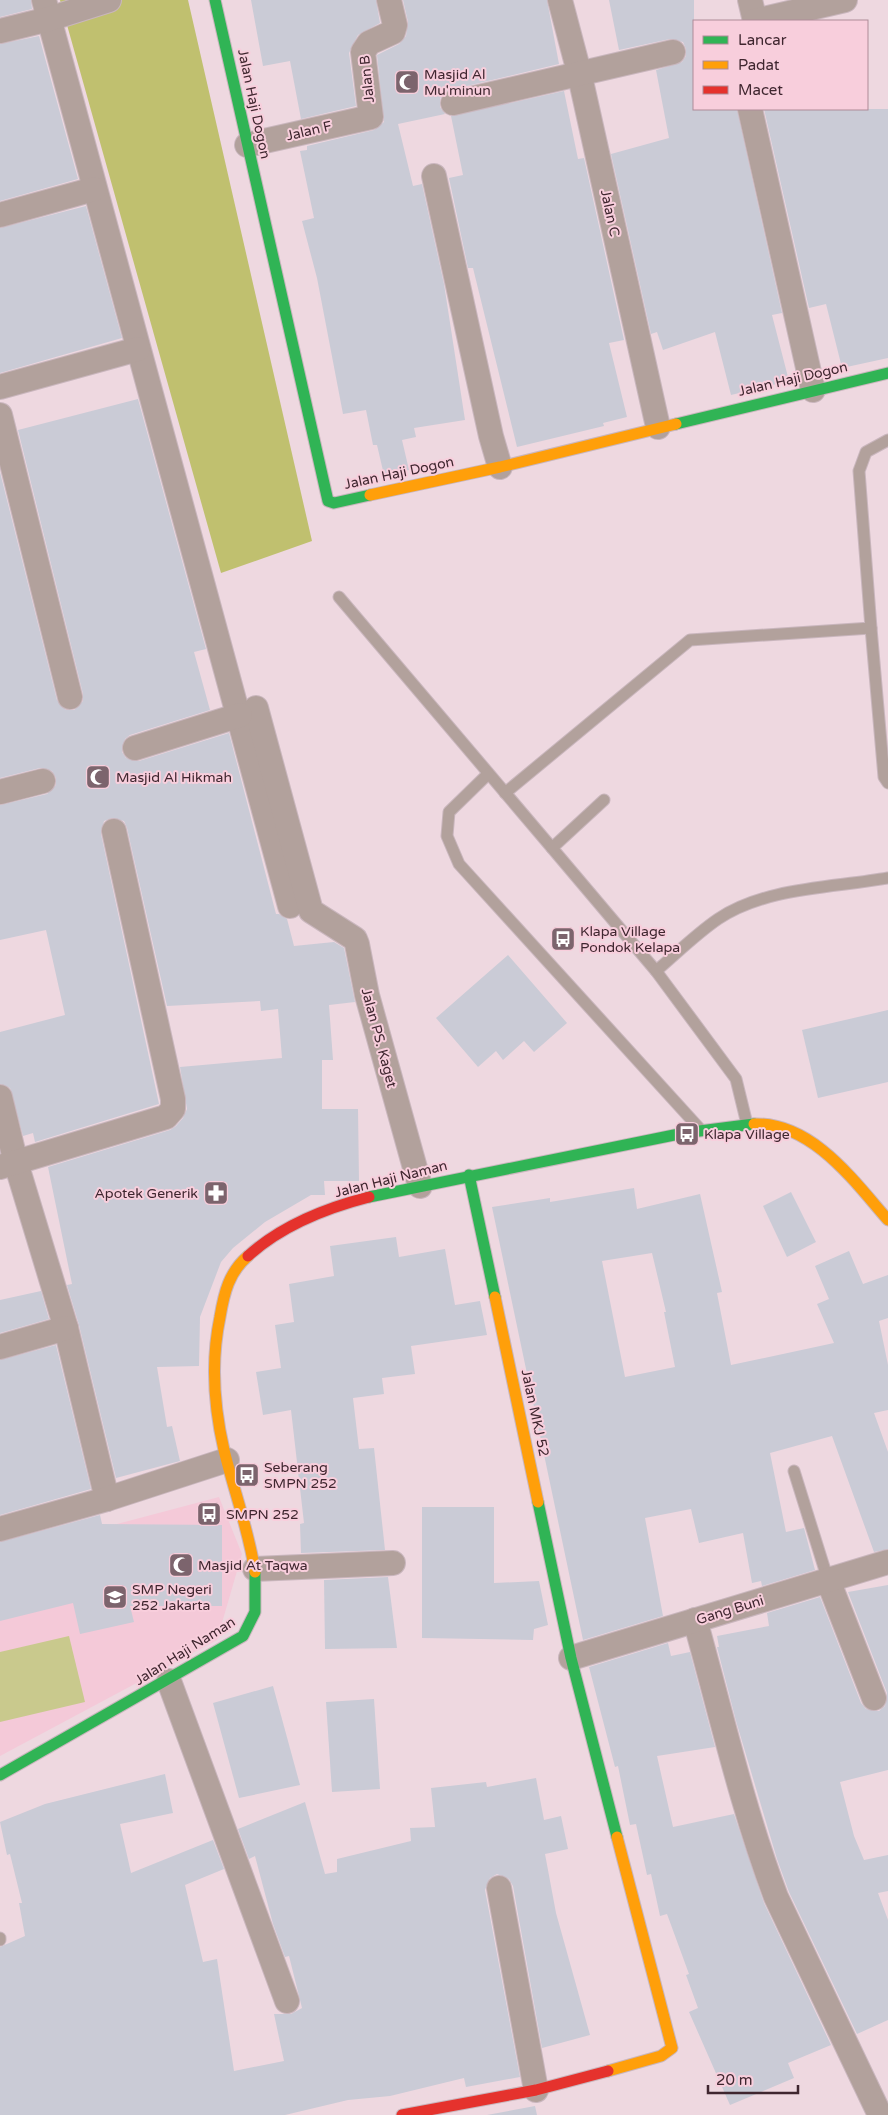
<svg xmlns="http://www.w3.org/2000/svg" width="888" height="2115" font-family="'Varela Round',sans-serif">
	<rect width="100%" height="100%" fill="#eed8e0"/>
	<polygon fill="#f4c9d8" points="219,1497 242,1554 217,1640 0,1756 0,1555"/>
	<polygon fill="#c9c98d" points="69,1636 85,1702 0,1722 0,1652"/>
	<polygon fill="#c0c06f" points="60,0 188,0 312,541 221,573"/>
	<g fill="#cacbd6" fill-rule="evenodd">
		<polygon points="0,0 31,0 32,9 0,17"/>
		<polygon points="251,0 376,0 380,23 358,35 349,53 356,106 301,119 290,61 263,66"/>
		<polygon points="403,0 547,0 559,64 450,90 443,93 440,99 440,107 445,114 398,124 413,186 422,184 444,284 465,420 414,428 416,437 402,440 409,470 384,475 377,445 373,445 366,410 343,414 317,278 302,221 314,218 300,151 307,150 307,146 374,130 384,122 377,55 399,44 406,36 408,22"/>
		<polygon points="609,0 694,0 694,109 737,109 782,313 772,315 789,381 731,395 715,332 663,350 657,332 651,334 611,154 669,138 656,70 682,62 686,56 686,49 683,42 670,39 619,50"/>
		<polygon points="39,36 78,179 0,201 0,44"/>
		<polygon points="564,91 578,159 584,158 624,340 609,343 627,417 603,423 604,426 517,447 473,268 468,268 449,178 463,175 451,116"/>
		<polygon points="764,109 888,109 888,358 842,368 826,304 809,308"/>
		<polygon points="86,206 122,338 0,373 0,228"/>
		<polygon points="138,399 206,649 194,652 210,710 130,735 125,739 122,752 126,758 139,761 229,733 276,914 279,914 287,919 294,946 334,942 344,948 355,1002 329,1005 333,1060 322,1060 322,1109 358,1109 359,1181 324,1181 325,1195 311,1195 265,1222 233,1248 221,1262 200,1317 199,1366 157,1367 167,1427 172,1426 180,1461 116,1478 79,1325 67,1285 72,1284 48,1167 170,1130 176,1126 183,1118 187,1109 180,1067 282,1058 278,1009 261,1011 260,1001 167,1006 127,828 124,821 112,818 104,821 101,834 159,1104 35,1142 33,1133 23,1136 10,1088 0,1084 0,1032 65,1015 46,930 0,940 0,805 47,794 56,785 56,778 52,771 40,768 0,778 0,472 57,700 66,710 74,710 83,701 83,694 18,430"/>
		<polygon points="508,955 567,1023 534,1052 524,1041 503,1060 496,1051 478,1067 436,1018"/>
		<polygon points="888,1010 888,1082 818,1098 802,1030"/>
		<path d="M634,1188L637,1209L700,1194L722,1292L717,1293L731,1365L834,1343L817,1304L829,1299L815,1266L849,1251L863,1284L888,1275V1318L879,1321L888,1365V1410L874,1413L888,1452V1549L874,1552L832,1436L770,1453L786,1532L804,1528L815,1570L762,1586L761,1581L752,1583L743,1533L699,1543L691,1509L645,1518L663,1616L583,1640L492,1207L550,1198V1202ZM652,1253L666,1312H664L675,1367L625,1377L602,1261Z"/>
		<polygon points="791,1192 816,1242 787,1257 763,1206"/>
		<polygon points="396,1237 399,1257 445,1249 455,1305 480,1301 487,1335 411,1346 415,1374 382,1378 384,1394 353,1398 359,1449 374,1448 385,1550 301,1553 300,1524 304,1523 291,1410 263,1415 256,1372 281,1368 275,1325 294,1322 289,1284 334,1276 330,1246"/>
		<polygon points="41,1291 49,1319 0,1333 0,1300"/>
		<polygon points="56,1345 91,1489 0,1515 0,1360"/>
		<polygon points="422,1507 494,1507 494,1583 539,1581 548,1625 534,1629 533,1640 422,1638"/>
		<polygon points="100,1515 102,1524 222,1525 222,1606 130,1606 134,1622 80,1634 73,1603 0,1621 0,1542"/>
		<polygon points="388,1577 397,1648 325,1649 324,1580"/>
		<polygon points="888,1585 888,1770 840,1782 854,1836 864,1860 888,1855 888,1891 878,1893 888,1920 888,2020 857,2034 789,1892 777,1859 736,1721 717,1647 719,1647 717,1636 769,1626 767,1613 820,1597 861,1703 866,1709 879,1711 885,1706 887,1693 848,1592"/>
		<polygon points="668,1643 671,1656 690,1652 715,1747 657,1756 673,1827 734,1814 764,1903 831,2045 788,2063 794,2078 730,2105 689,2012 698,2008 686,1975 689,1974 667,1914 660,1916 651,1874 647,1875 636,1824 630,1825 618,1766 615,1767 589,1667"/>
		<polygon points="273,1686 300,1785 239,1798 213,1703"/>
		<polygon points="374,1699 380,1789 332,1792 326,1702"/>
		<polygon points="165,1774 173,1813 120,1824 131,1873 213,1840 224,1869 185,1885 203,1962 217,1959 234,2071 284,2061 274,2014 291,2014 302,2008 289,1956 285,1957 273,1924 255,1856 249,1859 238,1829 305,1802 325,1874 337,1872 337,1859 411,1841 410,1828 435,1827 431,1788 486,1782 487,1787 536,1778 544,1820 561,1816 568,1849 545,1854 556,1913 590,2035 542,2048 513,1886 509,1879 497,1874 490,1878 485,1890 520,2077 466,2087 464,2078 390,2096 348,2100 285,2115 0,2115 0,1947 25,1936 19,1903 22,1903 10,1854 7,1855 0,1822 45,1804"/>
		<polygon points="535,2106 537,2115 487,2115"/>
	</g>
	<g fill="none" stroke-linecap="round" stroke-linejoin="round">
		<defs>
			<g id="lane">
				<polyline points="339,597 552,848"/>
				<polyline points="871,628 884,777 888,783"/>
				<polyline points="488,774 449,812 447,836 459,864 700,1129"/>
				<polyline points="505,793 690,640 871,628 859,471 866,452 888,440"/>
				<polyline points="604,800 552,848 656,971 736,1079 747,1124"/>
				<path d="M656,971C676,954 696,934 718,919C766,887 832,888 888,878"/>
				<polyline points="794,1471 828,1580"/>
				<polyline points="0,1938 0,1940"/>
			</g>
			<g id="street">
				<polyline points="44,0 290,906"/>
				<polyline points="560,0 579,72 658,427"/>
				<polyline points="750,0 755,21"/>
				<polyline points="755,21 845,0"/>
				<polyline points="0,31 49,19 109,0"/>
				<polyline points="453,103 673,52"/>
				<polyline points="750,109 813,390"/>
				<polyline points="247,145 371,117 363,52 369,43 393,32 395,25 389,0"/>
				<polyline points="434,176 491,436 500,467"/>
				<polyline points="0,215 94,189"/>
				<polyline points="0,387 138,349"/>
				<polyline points="0,415 70,697"/>
				<polyline points="256,708 311,911 355,939 357,944 367,995 420,1186"/>
				<polyline points="135,748 240,715"/>
				<polyline points="0,792 43,781"/>
				<polyline points="0,1097 16,1163 66,1328 107,1499"/>
				<polyline points="0,1167 166,1117 173,1109 173,1099 114,831"/>
				<polyline points="0,1347 66,1328"/>
				<polyline points="0,1529 107,1499 227,1460"/>
				<polyline points="255,1569 393,1563"/>
				<polyline points="828,1580 874,1698"/>
				<path d="M695,1620C721,1713 742,1807 776,1897L880,2115"/>
				<polyline points="571,1658 888,1562"/>
				<polyline points="169,1681 287,2001"/>
				<polyline points="499,1888 536,2090"/>
			</g>
			<g id="fast">
				<polyline points="215,0 328,501 334,503 370,495"/>
				<polyline points="676,424 888,373"/>
				<polyline points="469,1175 495,1297"/>
				<polyline points="369,1197 684,1133 754,1124"/>
				<polyline points="538,1502 571,1658 617,1837"/>
				<polyline points="0,1775 243,1636 255,1612 255,1572"/>
			</g>
			<g id="slow">
				<polyline points="370,495 500,467 676,424"/>
				<path d="M754,1124C812,1122 854,1181 888,1220"/>
				<path d="M248,1256C229,1272 224,1293 220,1317C211,1360 214,1407 224,1450C234,1491 249,1531 255,1572"/>
				<polyline points="495,1297 538,1502"/>
				<polyline points="608,2071 661,2056 672,2048 617,1837"/>
			</g>
			<g id="jam">
				<path d="M248,1256C281,1226 326,1208 369,1197"/>
				<polyline points="402,2115 536,2090 608,2071"/>
			</g>
		</defs>
		<use href="#lane" stroke="#c9b6bd" stroke-width="13"/>
		<use href="#street" stroke="#c9b6bd" stroke-width="26"/>
		<use href="#fast" stroke="#c9b6bd" stroke-width="13"/>
		<use href="#slow" stroke="#c9b6bd" stroke-width="13"/>
		<use href="#jam" stroke="#c9b6bd" stroke-width="13"/>
		<use href="#lane" stroke="#b2a19c" stroke-width="11"/>
		<use href="#street" stroke="#b2a19c" stroke-width="24"/>
		<use href="#fast" stroke="#30b455" stroke-width="11"/>
		<use href="#slow" stroke="#ff9f0a" stroke-width="11"/>
		<use href="#jam" stroke="#e5322d" stroke-width="11"/>
	</g>
	<defs>
		<symbol id="mosque-square" viewBox="-11 -11 22 22"><rect x="-9" y="-9" width="18" height="18" rx="4" fill="#7c646d" stroke="#f8cedc"/><path d="M3.5-4.9A6 6 0 1 0 3.5 4.9A5 5 0 1 1 3.5-4.9Z" fill="#fff"/></symbol>
		<symbol id="bus-square" viewBox="-11 -11 22 22"><rect x="-9" y="-9" width="18" height="18" rx="4" fill="#7c646d" stroke="#f8cedc"/><path d="M-5-6H5V4H4V6H2V4H-2V6H-4V4H-5ZM-3.5-4V0h7V-4ZM-3.5 1.2v1.5H-2V1.2ZM2 1.2v1.5H3.5V1.2Z" fill="#fff"/></symbol>
		<symbol id="pharmacy-square" viewBox="-11 -11 22 22"><rect x="-9" y="-9" width="18" height="18" rx="4" fill="#7c646d" stroke="#f8cedc"/><path d="M-2-6h4v4h4v4h-4v4h-4v-4h-4v-4h4Z" fill="#fff"/></symbol>
		<symbol id="school-square" viewBox="-11 -11 22 22"><rect x="-9" y="-9" width="18" height="18" rx="4" fill="#7c646d" stroke="#f8cedc"/><path d="M0-5L7-2L0 1L-7-2ZM-4 1L0 2.5L4 1V4Q0 6-4 4Z" fill="#fff"/></symbol>
	</defs>
	<g fill-rule="evenodd">
		<use href="#mosque-square" x="393" y="68" width="28" height="28"/>
		<use href="#mosque-square" x="84" y="763" width="28" height="28"/>
		<use href="#bus-square" x="549" y="925" width="28" height="28"/>
		<use href="#bus-square" x="673" y="1120" width="28" height="28"/>
		<use href="#pharmacy-square" x="202" y="1179" width="28" height="28"/>
		<use href="#bus-square" x="233" y="1461" width="28" height="28"/>
		<use href="#bus-square" x="195" y="1500" width="28" height="28"/>
		<use href="#mosque-square" x="167" y="1551" width="28" height="28"/>
		<use href="#school-square" x="101" y="1583" width="28" height="28"/>
	</g>
	<g text-anchor="middle" dominant-baseline="central" stroke-width="4" stroke-linejoin="round" paint-order="stroke">
		<g font-size="14" fill="#3f262f" stroke="#f8cedc" text-anchor="start">
			<text x="424" y="74">Masjid Al<tspan x="424" dy="16">Mu'minun</tspan></text>
			<text x="116" y="777">Masjid Al Hikmah</text>
			<text x="580" y="931">Klapa Village<tspan x="580" dy="16">Pondok Kelapa</tspan></text>
			<text x="704" y="1134">Klapa Village</text>
			<text x="198" y="1193" text-anchor="end">Apotek Generik</text>
			<text x="264" y="1467">Seberang<tspan x="264" dy="16">SMPN 252</tspan></text>
			<text x="226" y="1514">SMPN 252</text>
			<text x="198" y="1565">Masjid At Taqwa</text>
			<text x="132" y="1589">SMP Negeri<tspan x="132" dy="16">252 Jakarta</tspan></text>
		</g>
		<g font-size="14" fill="#3f262f" stroke="#f8cedc">
			<text transform="translate(367 79) rotate(-96)">Jalan B</text>
			<text transform="translate(254 104) rotate(78)">Jalan Haji Dogon</text>
			<text transform="translate(309 131) rotate(-13)">Jalan F</text>
			<text transform="translate(610 213) rotate(78)">Jalan C</text>
			<text transform="translate(793 379) rotate(-13)">Jalan Haji Dogon</text>
			<text transform="translate(399 473) rotate(-12)">Jalan Haji Dogon</text>
			<text transform="translate(379 1038) rotate(75)">Jalan PS. Kaget</text>
			<text transform="translate(391 1179) rotate(-14)">Jalan Haji Naman</text>
			<text transform="translate(535 1413) rotate(78)">Jalan MKJ 52</text>
			<text transform="translate(730 1610) rotate(-17)">Gang Buni</text>
			<text transform="translate(185 1651) rotate(-32)">Jalan Haji Naman</text>
		</g>
	</g>
	<rect x="693" y="20" width="175" height="90" fill="#f8cedc" stroke="#ae8b97"/>
	<rect x="703" y="36" width="25" height="8" fill="#30b455" stroke="#ae8b97"/>
	<text x="738" y="45" font-size="15" fill="#3f262f">Lancar</text>
	<rect x="703" y="61" width="25" height="8" fill="#ff9f0a" stroke="#ae8b97"/>
	<text x="738" y="70" font-size="15" fill="#3f262f">Padat</text>
	<rect x="703" y="86" width="25" height="8" fill="#e5322d" stroke="#ae8b97"/>
	<text x="738" y="95" font-size="15" fill="#3f262f">Macet</text>
	<path d="M708 2085v8h90v-8" fill="none" stroke="#3f262f" stroke-width="2.5"/>
	<text x="716" y="2085" font-size="15" fill="#3f262f" stroke="#f8cedc" stroke-width="4" paint-order="stroke">20 m</text>
</svg>
